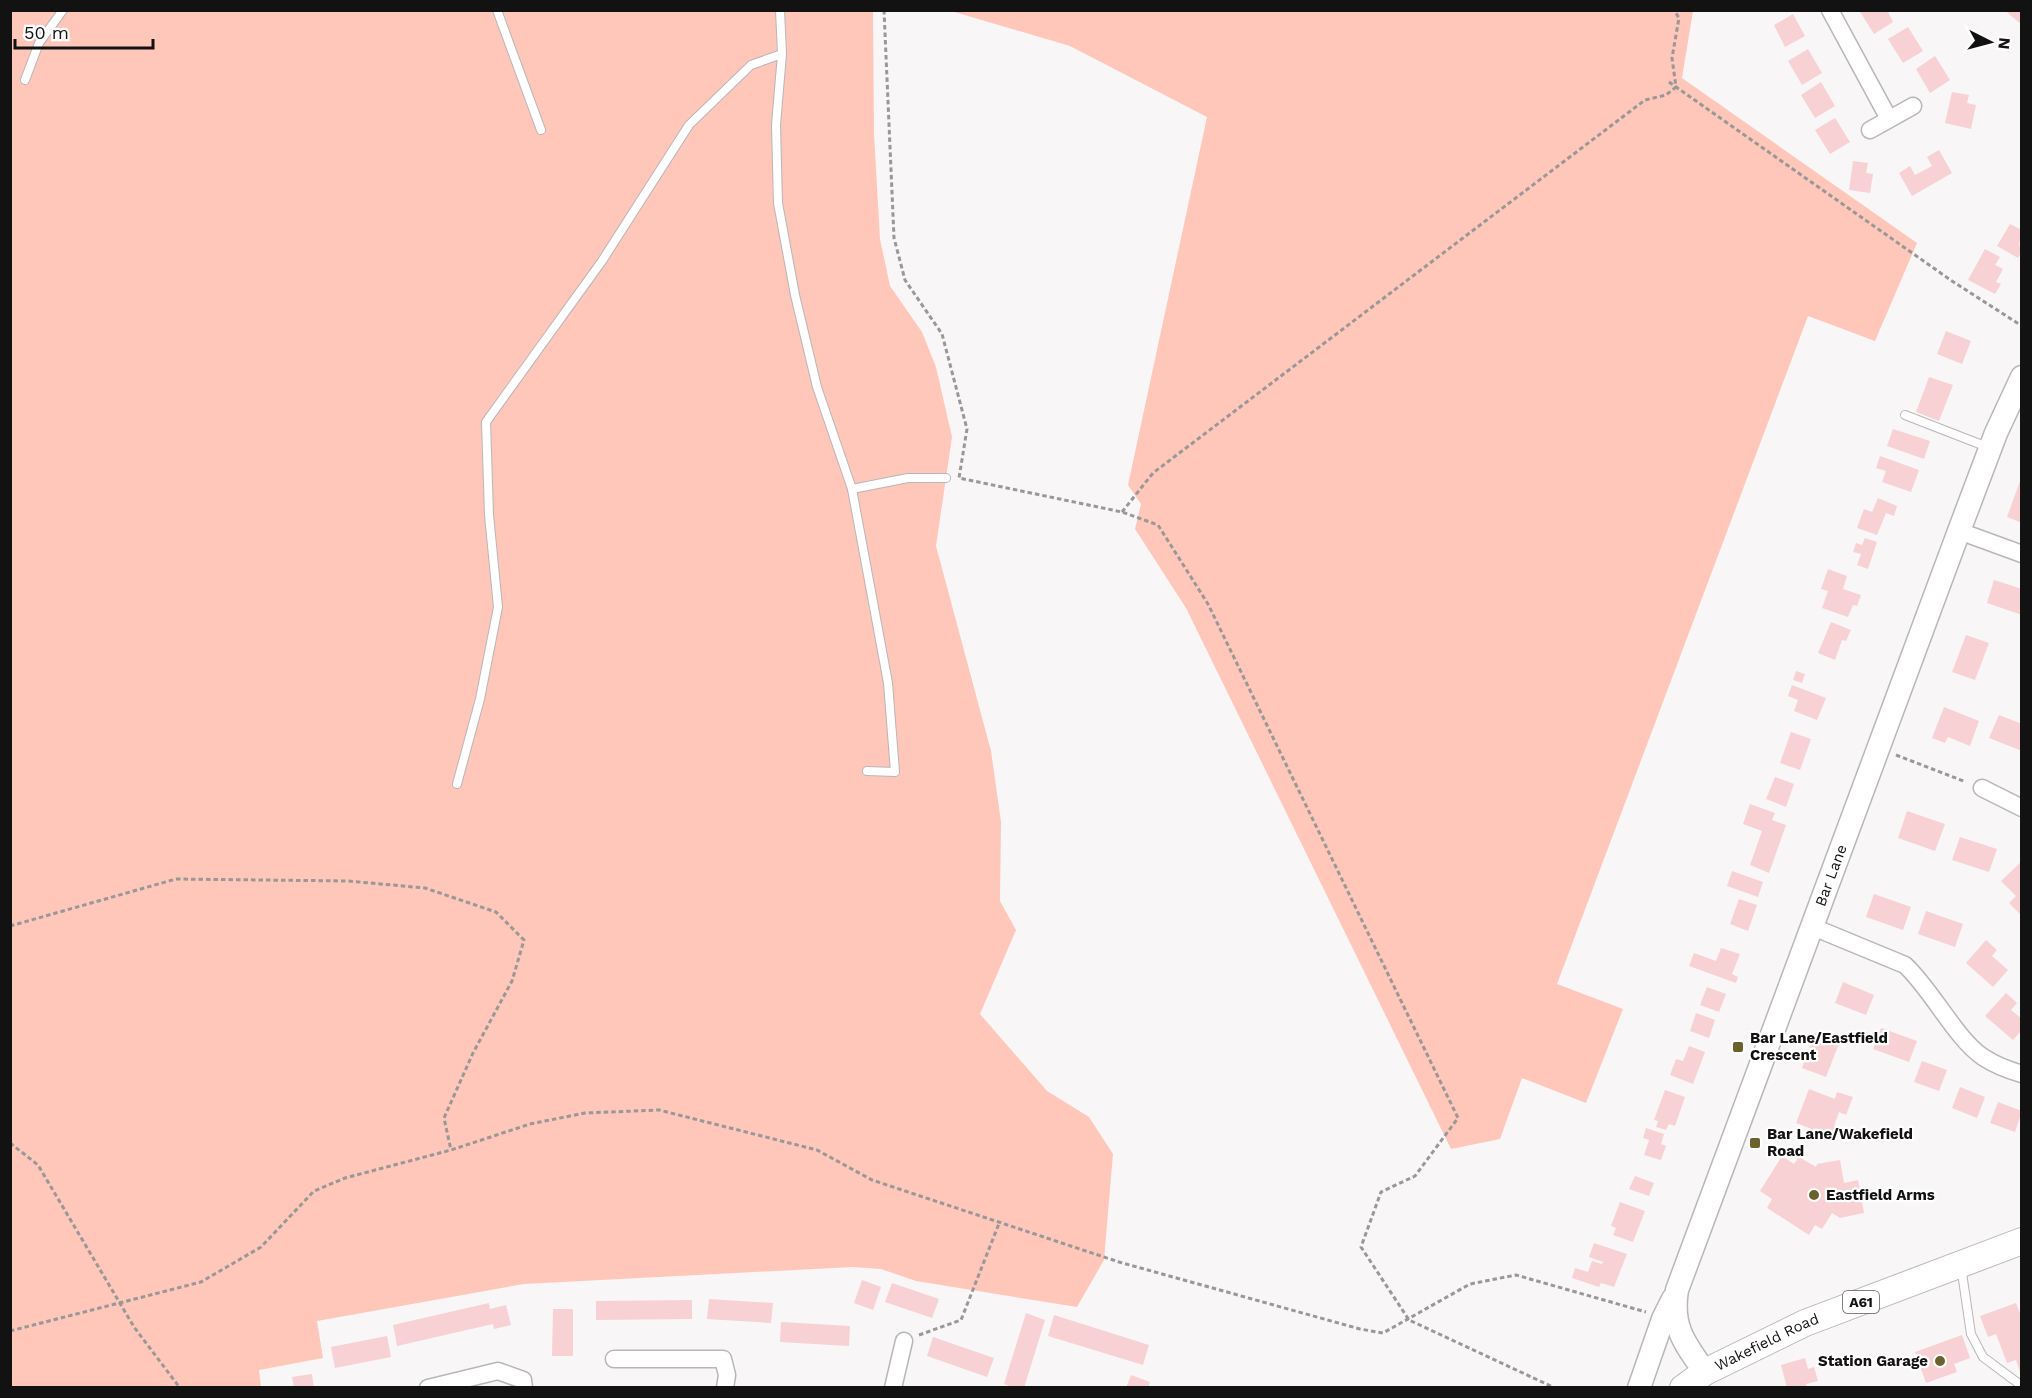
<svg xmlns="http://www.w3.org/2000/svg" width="2032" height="1398" font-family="'Work Sans',sans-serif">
	<rect width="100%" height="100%" fill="#f9f6f7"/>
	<g fill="#fec7b9">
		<polygon points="10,11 873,11 874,134 880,239 890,286 922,332 936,367 952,437 936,546 991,751 1001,822 1000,901 1016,930 980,1014 1047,1091 1089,1117 1113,1154 1104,1260 1077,1307 916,1281 881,1269 852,1267 524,1284 317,1321 323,1358 259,1370 261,1387 11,1387"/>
		<polygon points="951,11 1693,11 1682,78 1917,243 1875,341 1808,316 1557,984 1623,1009 1586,1103 1522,1078 1500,1139 1451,1149 1186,608 1135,529 1141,504 1128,485 1207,117 1070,46"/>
	</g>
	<g fill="#f7d1d4">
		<polygon points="1859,10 1887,10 1893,22 1874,34"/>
		<polygon points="2005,10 2022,10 2022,25 2010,15"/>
		<polygon points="1793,14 1805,36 1785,47 1774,25"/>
		<polygon points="1908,27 1923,51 1903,63 1888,39"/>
		<polygon points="1808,49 1822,73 1802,85 1788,61"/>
		<polygon points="1935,56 1950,80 1930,93 1916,69"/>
		<polygon points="1821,82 1835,106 1815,118 1801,95"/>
		<polygon points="1952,92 1969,95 1967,103 1976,105 1971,129 1945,123"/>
		<polygon points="1835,118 1850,142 1830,154 1815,130"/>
		<polygon points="1939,150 1952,173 1912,196 1899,173 1910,166 1915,175 1932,166 1927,157"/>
		<polygon points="1853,161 1868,163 1866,173 1873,174 1870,193 1849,190"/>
		<polygon points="2010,224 2022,230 2019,245 2022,251 2018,258 1997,246"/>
		<polygon points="1985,249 2000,257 1995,265 2003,269 1996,282 2001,284 1995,294 1968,280"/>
		<polygon points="1946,331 1971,341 1962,364 1937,354"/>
		<polygon points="1929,377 1953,385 1939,421 1916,412"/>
		<polygon points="1893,429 1930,441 1924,459 1887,446"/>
		<polygon points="1880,456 1919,470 1911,492 1882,482 1886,471 1876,468"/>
		<polygon points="2020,481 2022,482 2022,523 2007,517"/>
		<polygon points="1878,498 1897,506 1894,516 1886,513 1877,535 1857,528 1864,509 1872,512"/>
		<polygon points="1865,538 1877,542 1868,569 1857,565 1861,554 1853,552 1856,543 1862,545"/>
		<polygon points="1828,569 1847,576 1843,589 1861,595 1857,606 1853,605 1848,617 1822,608 1828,591 1821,589"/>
		<polygon points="1994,580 2022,589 2022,615 1987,603"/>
		<polygon points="1831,622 1851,630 1846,641 1842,640 1835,660 1818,653"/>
		<polygon points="1966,635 1989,643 1975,680 1952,672"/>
		<polygon points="1796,671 1805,674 1802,683 1793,680"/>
		<polygon points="1792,685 1826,698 1817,720 1794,711 1798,700 1788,696"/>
		<polygon points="1944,707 1979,721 1970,746 1948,737 1945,743 1932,738"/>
		<polygon points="1999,715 2022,724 2022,751 1989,738"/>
		<polygon points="1791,732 1811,739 1800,770 1780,763"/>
		<polygon points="1775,777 1794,784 1786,807 1766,799"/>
		<polygon points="1750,804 1775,813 1772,820 1786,825 1769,873 1750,865 1762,831 1743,824"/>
		<polygon points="1907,811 1945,824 1935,851 1898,838"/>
		<polygon points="1960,837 1997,849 1989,872 1952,860"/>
		<polygon points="2022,861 2022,913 2020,914 2009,903 2016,896 2001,881"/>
		<polygon points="1732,871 1763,882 1758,897 1727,886"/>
		<polygon points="1874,894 1911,907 1903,930 1866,917"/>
		<polygon points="1739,899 1757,905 1748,931 1730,924"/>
		<polygon points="1926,911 1963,924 1955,947 1918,934"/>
		<polygon points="1986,940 1997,950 1992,956 2008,970 1993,987 1966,963"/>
		<polygon points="1721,948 1740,954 1732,974 1738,977 1736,983 1689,966 1694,953 1716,961"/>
		<polygon points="1843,982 1874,995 1866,1015 1835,1003"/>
		<polygon points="1707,987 1726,994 1719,1012 1700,1005"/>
		<polygon points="2006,993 2017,1003 2011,1010 2022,1019 2022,1030 2013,1040 1985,1016"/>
		<polygon points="1696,1013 1715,1020 1709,1038 1690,1031"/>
		<polygon points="1881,1028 1917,1041 1909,1062 1873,1049"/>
		<polygon points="1816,1032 1840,1041 1826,1077 1802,1068"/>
		<polygon points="1689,1046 1705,1052 1693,1084 1670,1075 1676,1059 1683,1061"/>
		<polygon points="1922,1061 1947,1070 1939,1091 1914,1082"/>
		<polygon points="1960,1087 1985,1097 1977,1118 1952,1108"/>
		<polygon points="1809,1089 1835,1099 1837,1092 1853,1097 1846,1115 1839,1112 1834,1126 1840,1128 1836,1138 1796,1123"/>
		<polygon points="1665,1090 1685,1097 1675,1126 1669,1124 1666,1130 1656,1127 1658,1121 1654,1120"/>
		<polygon points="1998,1102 2022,1111 2015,1132 1990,1123"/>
		<polygon points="1646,1128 1664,1134 1661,1144 1666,1146 1661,1160 1644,1155 1649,1140 1643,1138"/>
		<polygon points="1782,1156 1794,1164 1799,1157 1816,1167 1817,1164 1840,1160 1844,1183 1858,1180 1864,1213 1840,1218 1832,1213 1822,1229 1815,1225 1809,1235 1767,1208 1772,1199 1760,1191"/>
		<polygon points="1635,1176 1654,1183 1649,1196 1629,1189"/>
		<polygon points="1620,1202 1645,1211 1633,1242 1613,1235 1616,1228 1611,1226"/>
		<polygon points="1594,1243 1627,1254 1614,1287 1601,1283 1599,1287 1572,1278 1575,1268 1588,1272 1592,1261 1602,1264 1603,1262 1589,1257"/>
		<polygon points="862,1280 881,1287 873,1310 854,1303"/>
		<polygon points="892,1283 939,1299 932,1318 885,1302"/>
		<polygon points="709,1299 773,1303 771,1323 707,1319"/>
		<polygon points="692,1300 692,1319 596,1320 596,1301"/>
		<polygon points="489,1303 490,1309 506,1305 511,1325 494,1329 493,1324 397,1346 393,1325"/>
		<polygon points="2016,1303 2022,1318 2021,1375 2016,1360 2007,1363 1996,1334 1988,1337 1980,1316"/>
		<polygon points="553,1309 573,1309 573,1356 552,1356"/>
		<polygon points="1026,1313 1045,1320 1024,1388 1015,1388 1004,1384"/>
		<polygon points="1054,1315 1149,1345 1143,1365 1048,1336"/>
		<polygon points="781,1322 850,1326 849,1346 780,1342"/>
		<polygon points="1962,1335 1970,1358 1954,1364 1957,1372 1926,1383 1915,1352"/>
		<polygon points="387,1336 391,1357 335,1368 331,1347"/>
		<polygon points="933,1337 994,1358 987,1377 927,1356"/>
		<polygon points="1805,1358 1808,1369 1814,1367 1818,1381 1806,1384 1807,1388 1787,1388 1781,1365"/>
		<polygon points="312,1374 314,1388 294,1388 292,1377"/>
		<polygon points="1131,1375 1150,1382 1148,1388 1126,1388"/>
	</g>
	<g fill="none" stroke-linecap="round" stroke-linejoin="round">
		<defs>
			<g id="service">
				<polyline points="497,10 541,130"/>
				<polyline points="780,10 782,54 776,125 778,203 795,295 817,387 852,489 888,683 895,772 867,771"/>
				<polyline points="25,80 39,43 63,10"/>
				<polyline points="1905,415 1990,448"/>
				<polyline points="852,489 908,478 946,478"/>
				<polyline points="457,784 480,699 498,607 489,515 486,422 602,261 689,125 751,65 782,54"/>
				<polyline points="1961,1266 1971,1334 1983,1357 2022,1386"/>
			</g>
			<g id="minor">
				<polyline points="1830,10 1889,119"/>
				<polyline points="1870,130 1913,106"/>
				<polyline points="1959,531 2022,554"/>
				<polyline points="1982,788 2022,808"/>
				<path d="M1813,927L1905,965C1932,990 1956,1039 1983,1057C1995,1065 2008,1070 2022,1074"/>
				<polyline points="614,1359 723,1359 727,1375 725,1388"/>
				<polyline points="428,1388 498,1371 523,1380 524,1388"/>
				<polyline points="893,1388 904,1341"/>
			</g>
			<g id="secondary">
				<path id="s1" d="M1705,1372C1684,1343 1671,1326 1677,1290L1959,531L1996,433L2022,377"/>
				<polyline points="1639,1388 1663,1319 1673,1299"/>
			</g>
			<g id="primary">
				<path id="s2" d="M1683,1388L1705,1372L1805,1323L2022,1241"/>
			</g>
		</defs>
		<use href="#service" stroke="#b9b6b7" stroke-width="10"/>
		<use href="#minor" stroke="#b9b6b7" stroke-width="19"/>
		<use href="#secondary" stroke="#b9b6b7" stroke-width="25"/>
		<use href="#primary" stroke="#b9b6b7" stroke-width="28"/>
		<g stroke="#999797" stroke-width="3" stroke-dasharray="4.5 3" stroke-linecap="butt">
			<polyline points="884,10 894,238 905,280 942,334 967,429 959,478 1122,512 1158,525 1208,604 1458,1118 1415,1176 1381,1192 1361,1247 1409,1320 1555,1388"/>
			<polyline points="1669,82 1952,281 2022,326"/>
			<polyline points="1122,512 1153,473 1645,100 1666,95 1676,87 1672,58 1679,18 1674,10"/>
			<polyline points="1896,755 1966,782"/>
			<polyline points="10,926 176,879 348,881 425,888 496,912 524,940 512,981 473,1053 444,1118 451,1150"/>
			<polyline points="10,1143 38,1165 134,1327 180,1388"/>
			<polyline points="10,1331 201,1282 261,1247 314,1191 345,1178 451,1150 530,1124 585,1113 659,1110 817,1150 872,1180 1119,1262 1360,1329 1383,1333 1470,1284 1516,1275 1646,1312"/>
			<polyline points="919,1335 961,1320 1000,1221"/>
		</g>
		<use href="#service" stroke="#fff" stroke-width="8"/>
		<use href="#minor" stroke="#fff" stroke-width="16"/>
		<use href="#secondary" stroke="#fff" stroke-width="22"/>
		<use href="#primary" stroke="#fff" stroke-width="26"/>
	</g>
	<g fill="#6a612d" stroke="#fff" stroke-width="2">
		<rect x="1732" y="1041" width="12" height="12" rx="3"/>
		<rect x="1749" y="1137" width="12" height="12" rx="3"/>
		<circle cx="1814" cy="1195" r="6"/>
		<circle cx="1940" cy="1361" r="6"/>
	</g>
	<g text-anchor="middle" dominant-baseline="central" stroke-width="4.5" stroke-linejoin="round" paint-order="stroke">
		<rect fill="#fff" stroke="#5a5959" stroke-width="1.5" x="1843" y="1291" width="36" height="22" rx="4.5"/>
		<g font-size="14" font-weight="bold" fill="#131212">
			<text x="1861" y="1302">A61</text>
		</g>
		<g font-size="15" fill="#131212" stroke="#fff">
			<text stroke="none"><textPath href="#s1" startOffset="532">Bar Lane</textPath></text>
			<text stroke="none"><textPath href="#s2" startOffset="96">Wakefield Road</textPath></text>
		</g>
		<g font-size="15" font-weight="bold" fill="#131212" stroke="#fff" text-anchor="start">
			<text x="1750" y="1038">Bar Lane/Eastfield<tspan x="1750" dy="17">Crescent</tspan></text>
			<text x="1767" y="1134">Bar Lane/Wakefield<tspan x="1767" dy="17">Road</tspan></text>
			<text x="1826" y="1195">Eastfield Arms</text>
			<text x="1928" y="1361" text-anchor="end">Station Garage</text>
		</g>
	</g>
	<rect width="2032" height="1398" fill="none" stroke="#131212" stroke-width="24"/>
	<g transform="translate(1990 42) rotate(96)" stroke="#ffffff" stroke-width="4.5" paint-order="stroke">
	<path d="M0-4.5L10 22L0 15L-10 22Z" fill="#131212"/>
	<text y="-9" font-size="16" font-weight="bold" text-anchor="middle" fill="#131212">N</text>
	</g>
	<path d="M15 39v9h138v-9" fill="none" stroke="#131212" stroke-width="3"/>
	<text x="24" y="39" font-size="18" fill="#131212" stroke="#ffffff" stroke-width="4.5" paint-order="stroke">50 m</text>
</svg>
